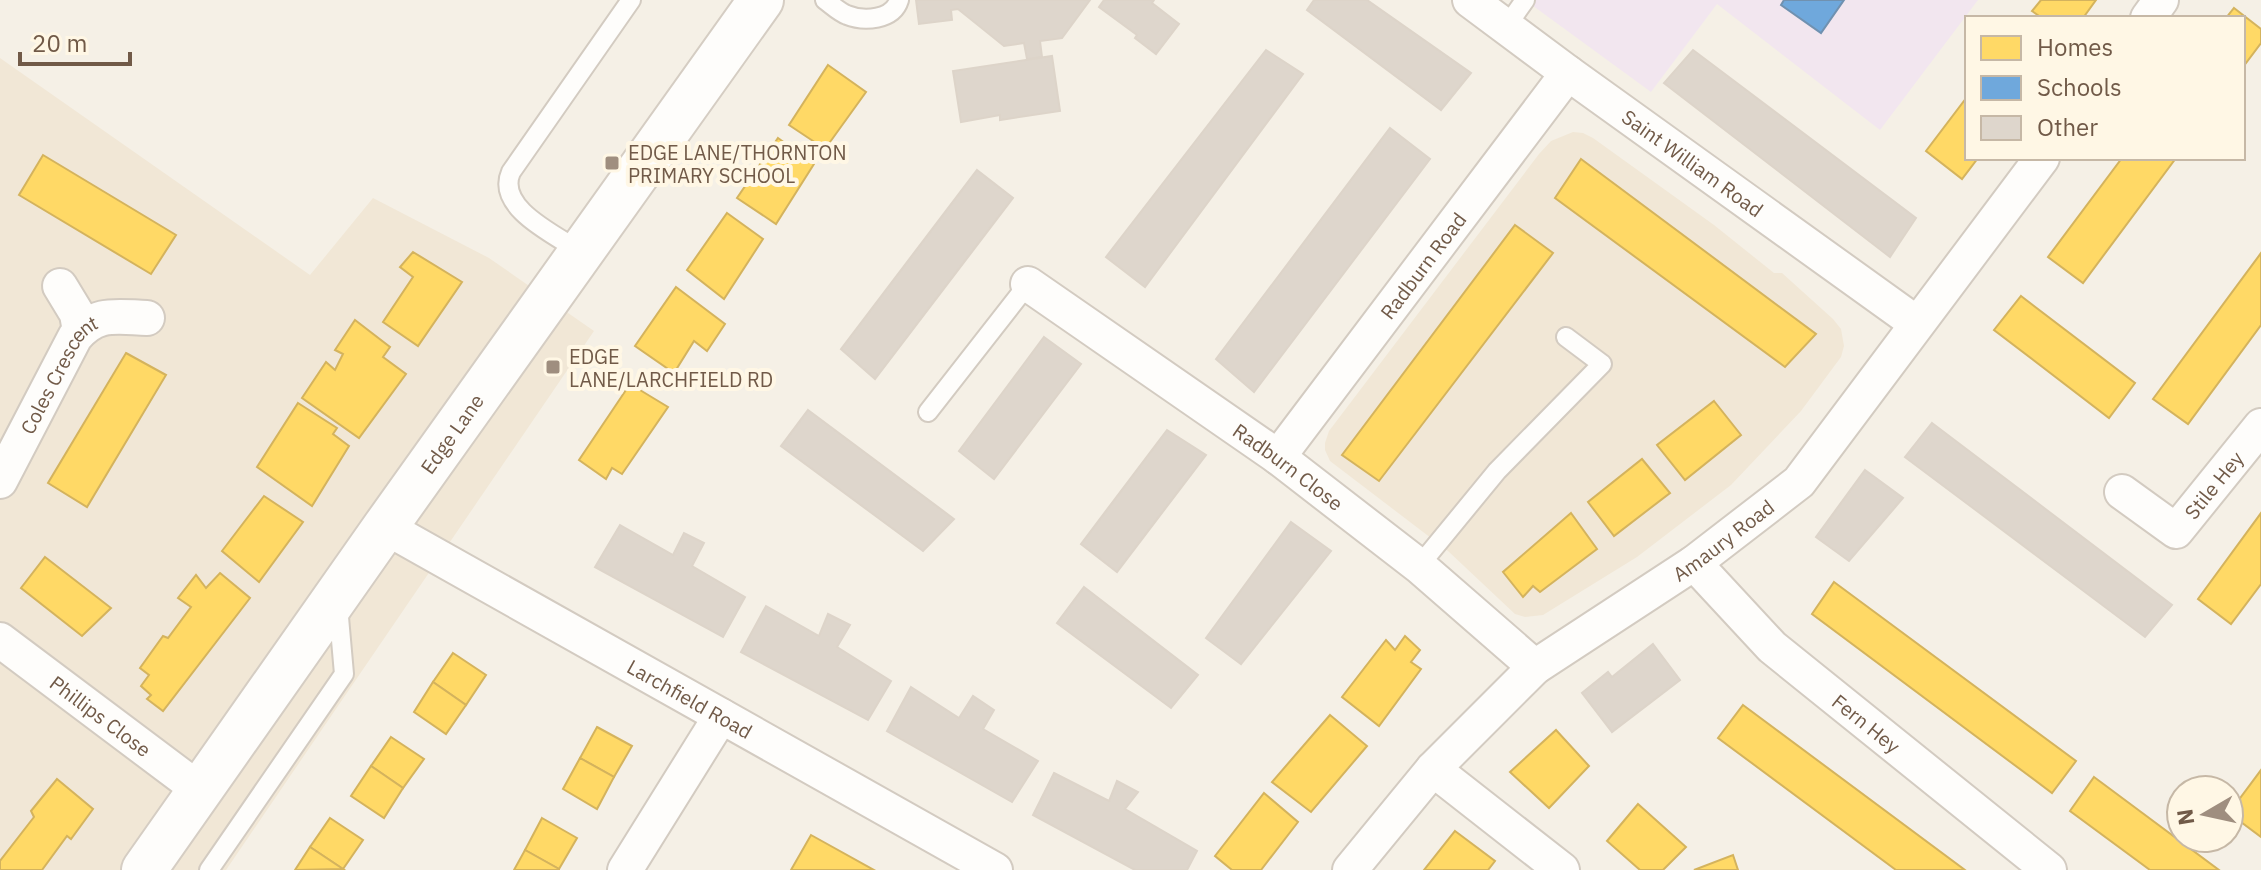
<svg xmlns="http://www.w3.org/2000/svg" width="2261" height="870" font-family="'IBM Plex Sans',sans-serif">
	<rect width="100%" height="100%" fill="#f5f0e6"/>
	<g fill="#f1e7d6">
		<polygon points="0,58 310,275 373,198 489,258 594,331 226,870 0,870"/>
		<polygon points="1573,132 1583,133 1593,138 1714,225 1774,273 1782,273 1833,319 1841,329 1844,346 1841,357 1801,411 1731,485 1637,557 1543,615 1525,617 1515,614 1448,551 1330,461 1325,450 1325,443 1329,431 1539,154 1551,141"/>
	</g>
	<polygon fill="#f2e6ef" points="1525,0 1978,0 1880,130 1717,4 1651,92"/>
	<g fill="#ffd966" stroke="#d4b35d" stroke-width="2">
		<polygon points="2041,0 2096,0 2083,18 2042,18 2032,11"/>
		<polygon points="2234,8 2261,29 2261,43 2243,67 2243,18 2226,18"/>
		<polygon points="828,65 866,92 825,149 789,125"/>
		<polygon points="1967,97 1967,158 1978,158 1962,179 1926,151"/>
		<polygon points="778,138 814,164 776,224 737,198"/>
		<polygon points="43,155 176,235 151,274 19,195"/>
		<polygon points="2122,158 2176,158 2083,283 2048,257"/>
		<polygon points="1581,159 1816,334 1785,367 1555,198"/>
		<polygon points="727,213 763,239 724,299 687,270"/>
		<polygon points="1515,225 1553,253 1379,481 1342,455"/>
		<polygon points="413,252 462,282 418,346 383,322 413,277 400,267"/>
		<polygon points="2261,253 2261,325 2188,424 2153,399"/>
		<polygon points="676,287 725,324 707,351 694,341 674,373 635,346"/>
		<polygon points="2021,296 2135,383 2109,418 1994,330"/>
		<polygon points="355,320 390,347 383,357 406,374 359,438 302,398 326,362 335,370 343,354 335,350"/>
		<polygon points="126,353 166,375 87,507 48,483"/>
		<polygon points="630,384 668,407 622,474 612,468 606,479 579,460"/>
		<polygon points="1714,401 1741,435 1685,480 1657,445"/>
		<polygon points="298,403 337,428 333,434 349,446 312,506 257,467"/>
		<polygon points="1642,459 1670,493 1614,536 1588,502"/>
		<polygon points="264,496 303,522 259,582 222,551"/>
		<polygon points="1571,513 1597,549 1540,592 1533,586 1523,597 1503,572"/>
		<polygon points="2261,513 2261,584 2231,624 2198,599"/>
		<polygon points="45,557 111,608 82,636 21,588"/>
		<polygon points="220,573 250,598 163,711 147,699 151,695 141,686 149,675 140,668 163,636 168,638 191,607 178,598 196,575 206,588"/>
		<polygon points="1834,582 2076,761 2052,793 1812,614"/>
		<polygon points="1405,636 1420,650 1411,662 1421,669 1379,726 1342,697 1386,640 1395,650"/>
		<polygon points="453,653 486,675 466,705 433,682"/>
		<polygon points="433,682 466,705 446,734 414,712"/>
		<polygon points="1743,705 1965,870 1896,870 1718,738"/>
		<polygon points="1330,715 1367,746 1311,812 1272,782"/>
		<polygon points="597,727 632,746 614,777 580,758"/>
		<polygon points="1556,730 1589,766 1549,808 1510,772"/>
		<polygon points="391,737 424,759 403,788 371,766"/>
		<polygon points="580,758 614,777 597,809 563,789"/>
		<polygon points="371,766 403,788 384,818 351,796"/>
		<polygon points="2261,770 2261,837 2229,813"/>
		<polygon points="2094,777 2219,870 2150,870 2070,811"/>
		<polygon points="57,779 93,809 71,839 67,836 42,870 0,870 0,861 34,817 31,811"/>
		<polygon points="1264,793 1298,822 1261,870 1232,870 1215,856"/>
		<polygon points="1638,804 1686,847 1663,870 1640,870 1607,841"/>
		<polygon points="330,818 363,840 343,869 310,847"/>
		<polygon points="542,818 577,838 559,869 525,850"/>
		<polygon points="1455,831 1495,861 1488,870 1424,870"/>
		<polygon points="811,835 874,870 791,870"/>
		<polygon points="310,847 343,869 295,870"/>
		<polygon points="525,850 559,869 559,870 514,870"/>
		<polygon points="1733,855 1738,870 1694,870"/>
	</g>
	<polygon fill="#6fa8dc" stroke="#7091b0" stroke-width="2" points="1784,0 1844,0 1821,33 1781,5"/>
	<g fill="#ded6cc" stroke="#ddd4c9" stroke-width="2">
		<polygon points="916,0 1090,0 1062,38 1040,41 1042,57 1027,59 1024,43 1004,46 958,9 951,10 952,20 919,24"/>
		<polygon points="1104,0 1154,0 1152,3 1179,24 1156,54 1135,38 1137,35 1099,7"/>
		<polygon points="1314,0 1367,0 1471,73 1441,110 1307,10"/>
		<polygon points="1266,50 1303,74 1145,287 1106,257"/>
		<polygon points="1693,50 1916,218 1890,257 1664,83"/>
		<polygon points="1052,56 1060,111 1000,120 1000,115 961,122 953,71"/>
		<polygon points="1390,128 1430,159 1254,392 1216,359"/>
		<polygon points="977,170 1013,198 875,379 841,349"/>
		<polygon points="1044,337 1081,364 994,479 959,451"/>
		<polygon points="808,410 954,519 923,551 781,446"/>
		<polygon points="1932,423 2172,605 2145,637 1905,457"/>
		<polygon points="1167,430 1206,455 1117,572 1081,544"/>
		<polygon points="1865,470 1903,498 1849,561 1816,537"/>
		<polygon points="1291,522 1331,551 1241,664 1206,638"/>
		<polygon points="620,525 673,555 684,533 704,543 692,566 745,597 723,637 595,567"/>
		<polygon points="1084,587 1198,675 1171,708 1057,623"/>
		<polygon points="766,606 819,636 828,614 850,625 837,647 891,681 868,720 741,652"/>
		<polygon points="1653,644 1680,680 1612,732 1582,693 1608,672 1612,677"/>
		<polygon points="911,687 959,718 973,696 994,710 983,729 1038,761 1012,802 887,731"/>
		<polygon points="1054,773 1109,801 1117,781 1138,792 1125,809 1197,851 1187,870 1135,870 1033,815"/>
	</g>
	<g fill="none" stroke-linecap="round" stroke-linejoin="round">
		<defs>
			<g id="lane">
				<path d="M825,0C832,5 839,12 847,15C864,22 893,20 899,0"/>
				<polyline points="1506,27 1525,0"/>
				<path d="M581,252C556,235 495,208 511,172L631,0"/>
				<polyline points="928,412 1028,284"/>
				<polyline points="1419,566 1497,471 1602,364 1566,337"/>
				<polyline points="209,870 344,674 338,606"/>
			</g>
			<g id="street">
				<path id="s1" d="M1470,0L1568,73L1916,323"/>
				<polyline points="2148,18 2161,0"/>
				<path id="s2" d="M1028,284L1278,457L1419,566L1535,667"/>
				<polyline points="60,286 77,314 80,331"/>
				<path id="s3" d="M1278,457L1568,73"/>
				<path id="s4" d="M0,481L75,337C97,311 116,317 147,318"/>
				<path id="s5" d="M2122,492L2176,531L2261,426"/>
				<path id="s6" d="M385,527L995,870"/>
				<path id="s7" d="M1694,563L1772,647L2049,870"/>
				<path id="s8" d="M0,640L201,791"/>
				<polyline points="1433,769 1562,870"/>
				<polyline points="625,870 721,716"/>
				<path id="s9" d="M1350,870L1433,769L1535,667L1694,563L1799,482L2042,158"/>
			</g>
			<g id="secondary">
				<path id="s10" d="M144,870L385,527L761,0"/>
			</g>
		</defs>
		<use href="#lane" stroke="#d3cbc1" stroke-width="22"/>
		<use href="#street" stroke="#d3cbc1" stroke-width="38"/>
		<use href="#secondary" stroke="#d5cdc3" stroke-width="48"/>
		<use href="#lane" stroke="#fefdfb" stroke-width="18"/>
		<use href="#street" stroke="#fefdfb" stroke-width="34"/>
		<use href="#secondary" stroke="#fefdfb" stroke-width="44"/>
	</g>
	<g fill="#9f8e7f" stroke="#fff7e5" stroke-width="3">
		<rect x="604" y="155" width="16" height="16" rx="4"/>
		<rect x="545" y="359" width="16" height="16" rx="4"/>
	</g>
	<g text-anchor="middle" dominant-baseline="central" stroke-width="8" stroke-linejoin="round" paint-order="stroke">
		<g font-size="20" fill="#715a48" stroke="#fff7e5" text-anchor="start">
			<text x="628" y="152">EDGE LANE/THORNTON<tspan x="628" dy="23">PRIMARY SCHOOL</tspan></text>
			<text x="569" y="356">EDGE<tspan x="569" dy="23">LANE/LARCHFIELD RD</tspan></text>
		</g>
		<g font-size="20" fill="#715a48" stroke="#fff7e5">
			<text stroke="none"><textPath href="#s1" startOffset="276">Saint William Road</textPath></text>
			<text stroke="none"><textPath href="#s3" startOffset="240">Radburn Road</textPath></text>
			<text stroke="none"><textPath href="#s4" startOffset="122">Coles Crescent</textPath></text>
			<text stroke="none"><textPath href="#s10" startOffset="534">Edge Lane</textPath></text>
			<text stroke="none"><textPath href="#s2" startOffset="318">Radburn Close</textPath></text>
			<text stroke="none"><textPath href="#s5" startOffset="126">Stile Hey</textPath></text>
			<text stroke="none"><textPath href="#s9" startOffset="502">Amaury Road</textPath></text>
			<text stroke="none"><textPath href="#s6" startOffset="350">Larchfield Road</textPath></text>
			<text stroke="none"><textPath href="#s8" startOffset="126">Phillips Close</textPath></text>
			<text stroke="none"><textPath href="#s7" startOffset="236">Fern Hey</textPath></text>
		</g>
	</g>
	<rect x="1965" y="16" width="280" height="144" fill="#fff7e5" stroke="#c6b8a6" stroke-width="2"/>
	<rect x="1981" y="36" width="40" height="24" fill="#ffd966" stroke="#c6b8a6" stroke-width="2"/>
	<text x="2037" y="56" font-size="24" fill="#715a48">Homes</text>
	<rect x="1981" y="76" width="40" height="24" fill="#6fa8dc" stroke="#c6b8a6" stroke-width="2"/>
	<text x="2037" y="96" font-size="24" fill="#715a48">Schools</text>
	<rect x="1981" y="116" width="40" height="24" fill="#ded6cc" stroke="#c6b8a6" stroke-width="2"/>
	<text x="2037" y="136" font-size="24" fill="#715a48">Other</text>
	<g transform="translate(2205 814) rotate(261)"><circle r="38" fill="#fff7e5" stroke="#c6b8a6" stroke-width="2"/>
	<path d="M0-6L14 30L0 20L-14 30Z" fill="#9f8e7f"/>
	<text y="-12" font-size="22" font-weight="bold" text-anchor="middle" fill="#715a48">N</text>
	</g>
	<path d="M20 52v12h110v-12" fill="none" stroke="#715a48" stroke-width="4"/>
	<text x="32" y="52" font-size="24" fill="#715a48" stroke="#fff7e5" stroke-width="6" paint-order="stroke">20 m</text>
</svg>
